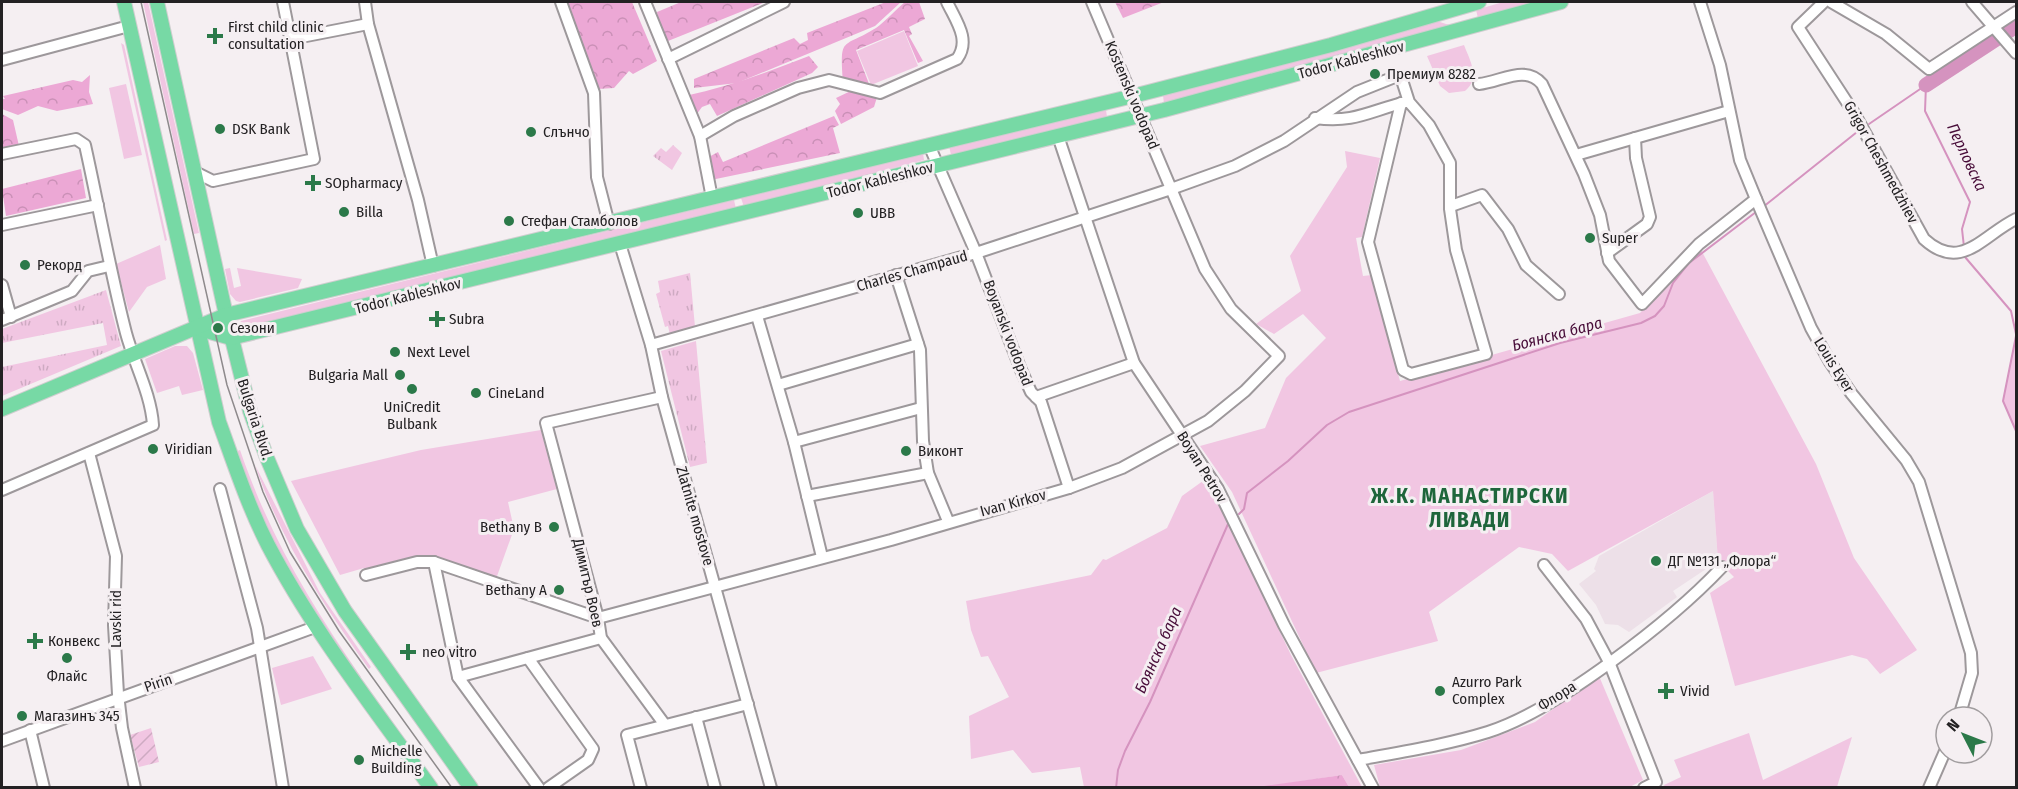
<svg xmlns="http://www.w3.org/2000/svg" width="2018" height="789" font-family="'Fira Sans Condensed',sans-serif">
	<defs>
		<pattern id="forest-crowns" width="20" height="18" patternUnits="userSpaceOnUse" patternTransform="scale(1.5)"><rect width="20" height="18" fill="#eca8d5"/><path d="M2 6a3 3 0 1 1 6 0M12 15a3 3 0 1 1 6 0" fill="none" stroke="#ca90b7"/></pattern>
		<pattern id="park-tufts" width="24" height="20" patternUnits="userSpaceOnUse" patternTransform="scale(1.5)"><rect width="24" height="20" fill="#f1c6e2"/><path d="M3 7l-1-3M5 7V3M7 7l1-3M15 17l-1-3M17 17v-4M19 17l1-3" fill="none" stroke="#ceaac2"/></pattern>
		<pattern id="garden-furrows" width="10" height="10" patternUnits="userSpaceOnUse" patternTransform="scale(1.5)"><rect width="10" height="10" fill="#f1c6e2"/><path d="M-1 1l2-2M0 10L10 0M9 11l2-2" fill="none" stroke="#ceaac2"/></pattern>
	</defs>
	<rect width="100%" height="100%" fill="#f5eff2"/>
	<polygon fill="#ede0e8" points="1713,491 1718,561 1673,591 1677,597 1629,632 1618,625 1605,624 1596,605 1579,584 1596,571 1594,569 1599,556"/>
	<g fill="#f1c6e2">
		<polygon points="143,2 148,2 199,233 194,234"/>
		<polygon points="1503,2 1534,2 1478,18 1476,10"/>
		<polygon points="1437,21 1452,26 1164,104 1163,95"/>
		<polygon points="904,31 918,66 871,85 857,51"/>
		<polygon points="121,43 124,45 167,240 165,241"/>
		<path d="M1464,45C1470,61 1481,78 1465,91L1449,93L1440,86L1427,56Z"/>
		<polygon points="126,84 142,155 124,159 109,88"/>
		<polygon points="1106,110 1107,117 951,155 949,146"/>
		<polygon points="1345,151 1380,158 1362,237 1356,238 1363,276 1372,275 1400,381 1640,313 1700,248 1816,464 1854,558 1917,650 1880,674 1867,659 1852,655 1735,686 1710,593 1734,577 1718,561 1713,491 1568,571 1552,554 1519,547 1429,612 1438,641 1316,673 1232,492 1200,446 1265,428 1286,378 1326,338 1303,314 1274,334 1256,324 1301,291 1290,256 1347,167"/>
		<polygon points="923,153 924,160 744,207 741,198"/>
		<polygon points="734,200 736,209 241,329 238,326 241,321"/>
		<polygon points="160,245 166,279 147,287 129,312 116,264"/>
		<polygon points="230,268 234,288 241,286 237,268 302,279 298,288 240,302 236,301 230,294 225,269"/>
		<polygon points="2016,336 2016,431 2003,401"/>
		<polygon points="175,346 187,346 193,353 203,390 182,395 179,386 157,393 145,359"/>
		<polygon points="541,430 557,489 508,502 514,529 496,579 441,559 367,572 364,568 340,575 291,481 421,450"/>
		<path d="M240,450C270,537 309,601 361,677L359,678L296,585L259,514L235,452Z"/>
		<path d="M255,465L320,593L371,667L369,669C324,606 280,539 255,465Z"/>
		<polygon points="1207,478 1291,655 1362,787 1349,787 1342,775 1264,787 1084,787 1080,767 1032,773 1013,750 971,759 969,716 1009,697 988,656 981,657 971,630 966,601 1091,575 1103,559 1106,560 1167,528 1182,496"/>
		<polygon points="313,656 332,689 281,705 272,668"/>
		<polygon points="1599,676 1643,780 1628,788 1380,787 1374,765 1461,750 1535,722"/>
		<polygon points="1749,733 1763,780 1852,737 1837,787 1665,787 1664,785 1681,777 1674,760"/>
	</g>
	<g fill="url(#forest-crowns)">
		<polygon points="566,2 632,2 657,61 633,74 629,71 614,88 598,89"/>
		<polygon points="681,2 765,2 668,41 659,29 657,12"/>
		<polygon points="886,2 901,2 875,26 737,83 694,88 694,79 794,38 800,44 808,40 807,33"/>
		<path d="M905,2H919L925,19L909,27L912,34L909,36L923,61L918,63L904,30L856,50L871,89L843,81C840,35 842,49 876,28C886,21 895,10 905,2Z"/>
		<polygon points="1115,2 1164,2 1123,18"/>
		<path d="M809,56L818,67L812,73L717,116L710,104L702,107L696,115L685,96C728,87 768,72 809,56Z"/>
		<polygon points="90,75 89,92 93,104 57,111 38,106 18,115 2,109 2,99 5,99 3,96 73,80 82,82"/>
		<polygon points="859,87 878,94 874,107 841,124 835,111 840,104 836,98"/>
		<polygon points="2,114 13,120 19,146 2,149"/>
		<polygon points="834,116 839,125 833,128 840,153 711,180 707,158 718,152 723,162"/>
		<polygon points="81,169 86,198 6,216 2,189"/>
		<polygon points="1342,775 1349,787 1264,786"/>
	</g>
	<g fill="url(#park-tufts)">
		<polygon points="673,145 682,153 672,170 653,156 661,148 666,152"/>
		<polygon points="690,273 695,327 670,335 668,326 665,327 656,294 660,292 658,281"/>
		<polygon points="106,290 121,346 2,396 2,367 107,345 103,323 2,343 2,329"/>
		<polygon points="696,341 707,463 690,467 661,351"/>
	</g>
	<polygon fill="url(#garden-furrows)" points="151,728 159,762 139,767 130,735"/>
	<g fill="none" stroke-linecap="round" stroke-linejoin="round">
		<g stroke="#d593bf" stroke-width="2">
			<polyline points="1926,85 1925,111 1970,202 1962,229 1964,247"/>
			<polyline points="1869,124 1926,85"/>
			<polyline points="1763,207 1857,132"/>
			<polyline points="1965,253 1965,257 2011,311 2016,334"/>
			<polyline points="2016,336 2003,401 2016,431"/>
			<polyline points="1239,514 1244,509 1247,493 1288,461 1327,425 1349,412 1560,343 1641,323 1655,316 1664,306 1673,283 1689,263 1756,212"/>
			<polyline points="1116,788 1118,770 1125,751 1150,702 1228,524"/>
		</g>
		<polyline stroke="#d593bf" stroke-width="15" points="1926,85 2016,26"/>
		<defs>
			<g id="minor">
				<polyline points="365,2 368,24 418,200 433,266"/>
				<polyline points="561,2 594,93 597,177 609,224"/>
				<polyline points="645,2 700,136 712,198"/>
				<polyline points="1700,2 1720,65 1740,160 1756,199 1811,328 1830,362 1851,393 1906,460 1919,482 1971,653 1972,673 1959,717"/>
				<path d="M1824,2L1798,27L1854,113L1924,239C1961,273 1983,235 2016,219"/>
				<polyline points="1831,2 1886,34 1929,69 2016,12"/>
				<polyline points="1972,2 2016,53"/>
				<polyline points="291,39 368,24"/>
				<polyline points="668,59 784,2"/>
				<polyline points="2,60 129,26"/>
				<path d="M1479,84C1501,82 1525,64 1542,84L1584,174L1600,215L1609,261L1642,304L1699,244L1756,199"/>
				<path d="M1315,118C1356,123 1369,111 1406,102"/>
				<path d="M700,136L734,116L798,88L829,80L880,93L957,59C971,40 956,21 947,2"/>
				<polyline points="1058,136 1134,363 1218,489 1284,625 1373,788"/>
				<polyline points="929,145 976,253 1021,370 1031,392 1041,402 1069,488"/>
				<path d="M2,154L76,139L85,145C99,208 110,271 126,333C134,363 151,394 153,425L2,490"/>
				<polyline points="1576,155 1729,111"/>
				<polyline points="195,172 213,181 314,159 283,2"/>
				<polyline points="1451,206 1482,195 1508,229 1526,265 1559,294"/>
				<polyline points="2,225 98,205"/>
				<polyline points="620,244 651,345 662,397 771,788"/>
				<polyline points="1607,253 1647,224 1650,217 1636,158 1635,138"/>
				<polyline points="896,275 920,350 923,441 928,473 948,521"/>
				<polyline points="2,285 11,317"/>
				<polyline points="757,316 794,442 822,557"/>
				<polyline points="2,320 72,291 88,271 109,266"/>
				<polyline points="651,345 976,253 1171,189 1235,166 1284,141 1357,92 1397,76 1401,77 1409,102 1429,125 1450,163 1450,209 1456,250 1486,354 1411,374 1403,370 1368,242 1401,103"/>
				<polyline points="778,385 918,344"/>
				<polyline points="662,397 546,423 598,618 601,638 665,725"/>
				<polyline points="1036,397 1134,363"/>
				<polyline points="794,442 921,408"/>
				<polyline points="89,453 116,556 114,625 118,694 122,728 135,788"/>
				<polyline points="220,489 257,628 283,788"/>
				<polyline points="807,496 928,473"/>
				<polyline points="434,562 458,677 539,788"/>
				<polyline points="1544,565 1586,619 1609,662 1656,782 1644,788"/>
				<polyline points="366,575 417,562 434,562 598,618 891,540 1069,488 1122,468 1208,421 1245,391 1279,356 1231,309 1205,269 1092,2"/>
				<polyline points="528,658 593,749 588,760 548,788"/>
				<polyline points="458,677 601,638"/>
				<polyline points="696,717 715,788"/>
				<polyline points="30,730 44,788"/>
				<polyline points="2,741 315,627"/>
				<path d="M1358,760C1401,752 1446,745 1488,732C1557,710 1672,620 1722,567"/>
				<polyline points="641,788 627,735 748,704"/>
				<polyline points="1929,788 1946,749"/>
			</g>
			<g id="major">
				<path d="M124,2L219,422C234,463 248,506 268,545C313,631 374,708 431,788"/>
				<polyline points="157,2 226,315 250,411 267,458 297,529 345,611 471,788"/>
				<polyline points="196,328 231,338 1164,110 1561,2"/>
				<polyline points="2,409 226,315 1133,96 1331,45 1479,2"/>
			</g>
		</defs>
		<use href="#minor" stroke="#9d989b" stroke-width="14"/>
		<use href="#major" stroke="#cfcecf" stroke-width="16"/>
		<use href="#minor" stroke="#fff" stroke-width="10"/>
		<use href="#major" stroke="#77d9a5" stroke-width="14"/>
		<polyline stroke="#8e8a8c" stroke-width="1.5" points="141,2 227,385 263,492 290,552 339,631 452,788"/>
	</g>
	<g fill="#2b7949" stroke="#f5eff2" stroke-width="2">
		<path d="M212 27h6v6h6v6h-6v6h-6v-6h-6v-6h6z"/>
		<circle cx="1375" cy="74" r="6"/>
		<circle cx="220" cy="129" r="6"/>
		<circle cx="531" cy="132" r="6"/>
		<path d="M310 174h6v6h6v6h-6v6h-6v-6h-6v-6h6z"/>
		<circle cx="344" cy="212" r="6"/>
		<circle cx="858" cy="213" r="6"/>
		<circle cx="509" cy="221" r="6"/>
		<circle cx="1590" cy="238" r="6"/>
		<circle cx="25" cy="265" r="6"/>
		<path d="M434 310h6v6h6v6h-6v6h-6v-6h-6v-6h6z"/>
		<circle cx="218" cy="328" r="6"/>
		<circle cx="395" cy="352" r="6"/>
		<circle cx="400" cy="375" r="6"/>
		<circle cx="412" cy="389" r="6"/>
		<circle cx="476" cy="393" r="6"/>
		<circle cx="153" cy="449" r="6"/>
		<circle cx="906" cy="451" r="6"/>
		<circle cx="554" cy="527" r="6"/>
		<circle cx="1656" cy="561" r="6"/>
		<circle cx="559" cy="590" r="6"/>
		<path d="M32 632h6v6h6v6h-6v6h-6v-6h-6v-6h6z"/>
		<path d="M405 643h6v6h6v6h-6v6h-6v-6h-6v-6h6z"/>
		<circle cx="67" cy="658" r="6"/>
		<circle cx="1440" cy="691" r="6"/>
		<path d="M1663 682h6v6h6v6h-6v6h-6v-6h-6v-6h6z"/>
		<circle cx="22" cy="716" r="6"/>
		<circle cx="359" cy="760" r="6"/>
	</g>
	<g text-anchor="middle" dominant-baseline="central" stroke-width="6" stroke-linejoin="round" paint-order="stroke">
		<g font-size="15" fill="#232123" stroke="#f5eff2" text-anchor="start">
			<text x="228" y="27">First child clinic<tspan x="228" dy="17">consultation</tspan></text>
			<text x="1387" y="74">Премиум 8282</text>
			<text x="232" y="129">DSK Bank</text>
			<text x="543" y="132">Слънчо</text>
			<text x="325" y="183">SOpharmacy</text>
			<text x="356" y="212">Billa</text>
			<text x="870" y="213">UBB</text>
			<text x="521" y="221">Стефан Стамболов</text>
			<text x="1602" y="238">Super</text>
			<text x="37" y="265">Рекорд</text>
			<text x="449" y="319">Subra</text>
			<text x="230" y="328">Сезони</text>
			<text x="407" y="352">Next Level</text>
			<text x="388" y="375" text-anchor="end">Bulgaria Mall</text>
			<text x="488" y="393">CineLand</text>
			<text x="412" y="407" text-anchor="middle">UniCredit<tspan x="412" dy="17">Bulbank</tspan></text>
			<text x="165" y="449">Viridian</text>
			<text x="918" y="451">Виконт</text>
			<text x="542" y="527" text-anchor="end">Bethany B</text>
			<text x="1668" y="561">ДГ №131 „Флора“</text>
			<text x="547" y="590" text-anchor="end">Bethany A</text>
			<text x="48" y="641">Конвекс</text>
			<text x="422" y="652">neo vitro</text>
			<text x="67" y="676" text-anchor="middle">Флайс</text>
			<text x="1452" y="682">Azurro Park<tspan x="1452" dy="17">Complex</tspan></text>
			<text x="1680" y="691">Vivid</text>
			<text x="34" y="716">Магазинъ 345</text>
			<text x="371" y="751">Michelle<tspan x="371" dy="17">Building</tspan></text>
		</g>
		<g font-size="15" fill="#232123" stroke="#f5eff2">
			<text transform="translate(1351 60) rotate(-15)">Todor Kableshkov</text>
			<text transform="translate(1132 95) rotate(67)">Kostenski vodopad</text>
			<text transform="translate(1881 162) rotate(61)">Grigor Cheshmedzhiev</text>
			<text transform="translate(880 180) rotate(-14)">Todor Kableshkov</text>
			<text transform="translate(912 271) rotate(-16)">Charles Champaud</text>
			<text transform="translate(408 296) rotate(-14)">Todor Kableshkov</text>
			<text transform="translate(1008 333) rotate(69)">Boyanski vodopad</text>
			<text transform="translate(1834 365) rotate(58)">Louis Eyer</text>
			<text transform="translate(255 419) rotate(72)">Bulgaria Blvd.</text>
			<text transform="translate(1202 467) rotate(58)">Boyan Petrov</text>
			<text transform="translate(1013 503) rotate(-15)">Ivan Kirkov</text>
			<text transform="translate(695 516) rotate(74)">Zlatnite mostove</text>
			<text transform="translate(588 583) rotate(77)">Димитър Воев</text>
			<text transform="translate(116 619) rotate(-90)">Lavski rid</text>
			<text transform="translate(158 683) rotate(-19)">Pirin</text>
			<text transform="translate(1557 696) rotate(-32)">Флора</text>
		</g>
		<g font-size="16" font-style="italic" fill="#480d39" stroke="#f5eff2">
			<text transform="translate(1967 157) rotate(65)">Перловска</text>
			<text transform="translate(1557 334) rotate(-15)">Боянска бара</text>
			<text transform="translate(1158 650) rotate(-66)">Боянска бара</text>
		</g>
		<g font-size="21" font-weight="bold" letter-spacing="1.5" fill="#1e663b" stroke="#f5eff2">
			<text x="1470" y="496">Ж.К. МАНАСТИРСКИ<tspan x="1470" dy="24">ЛИВАДИ</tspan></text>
		</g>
	</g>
	<rect width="2018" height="789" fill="none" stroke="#232123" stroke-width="6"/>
	<g transform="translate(1964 735) rotate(312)"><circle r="28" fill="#f5eff2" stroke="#a19d9f" stroke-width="1.5"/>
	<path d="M0-4.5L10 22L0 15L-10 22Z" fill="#2b7949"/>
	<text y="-9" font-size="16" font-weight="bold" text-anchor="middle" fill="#232123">N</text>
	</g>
</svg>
